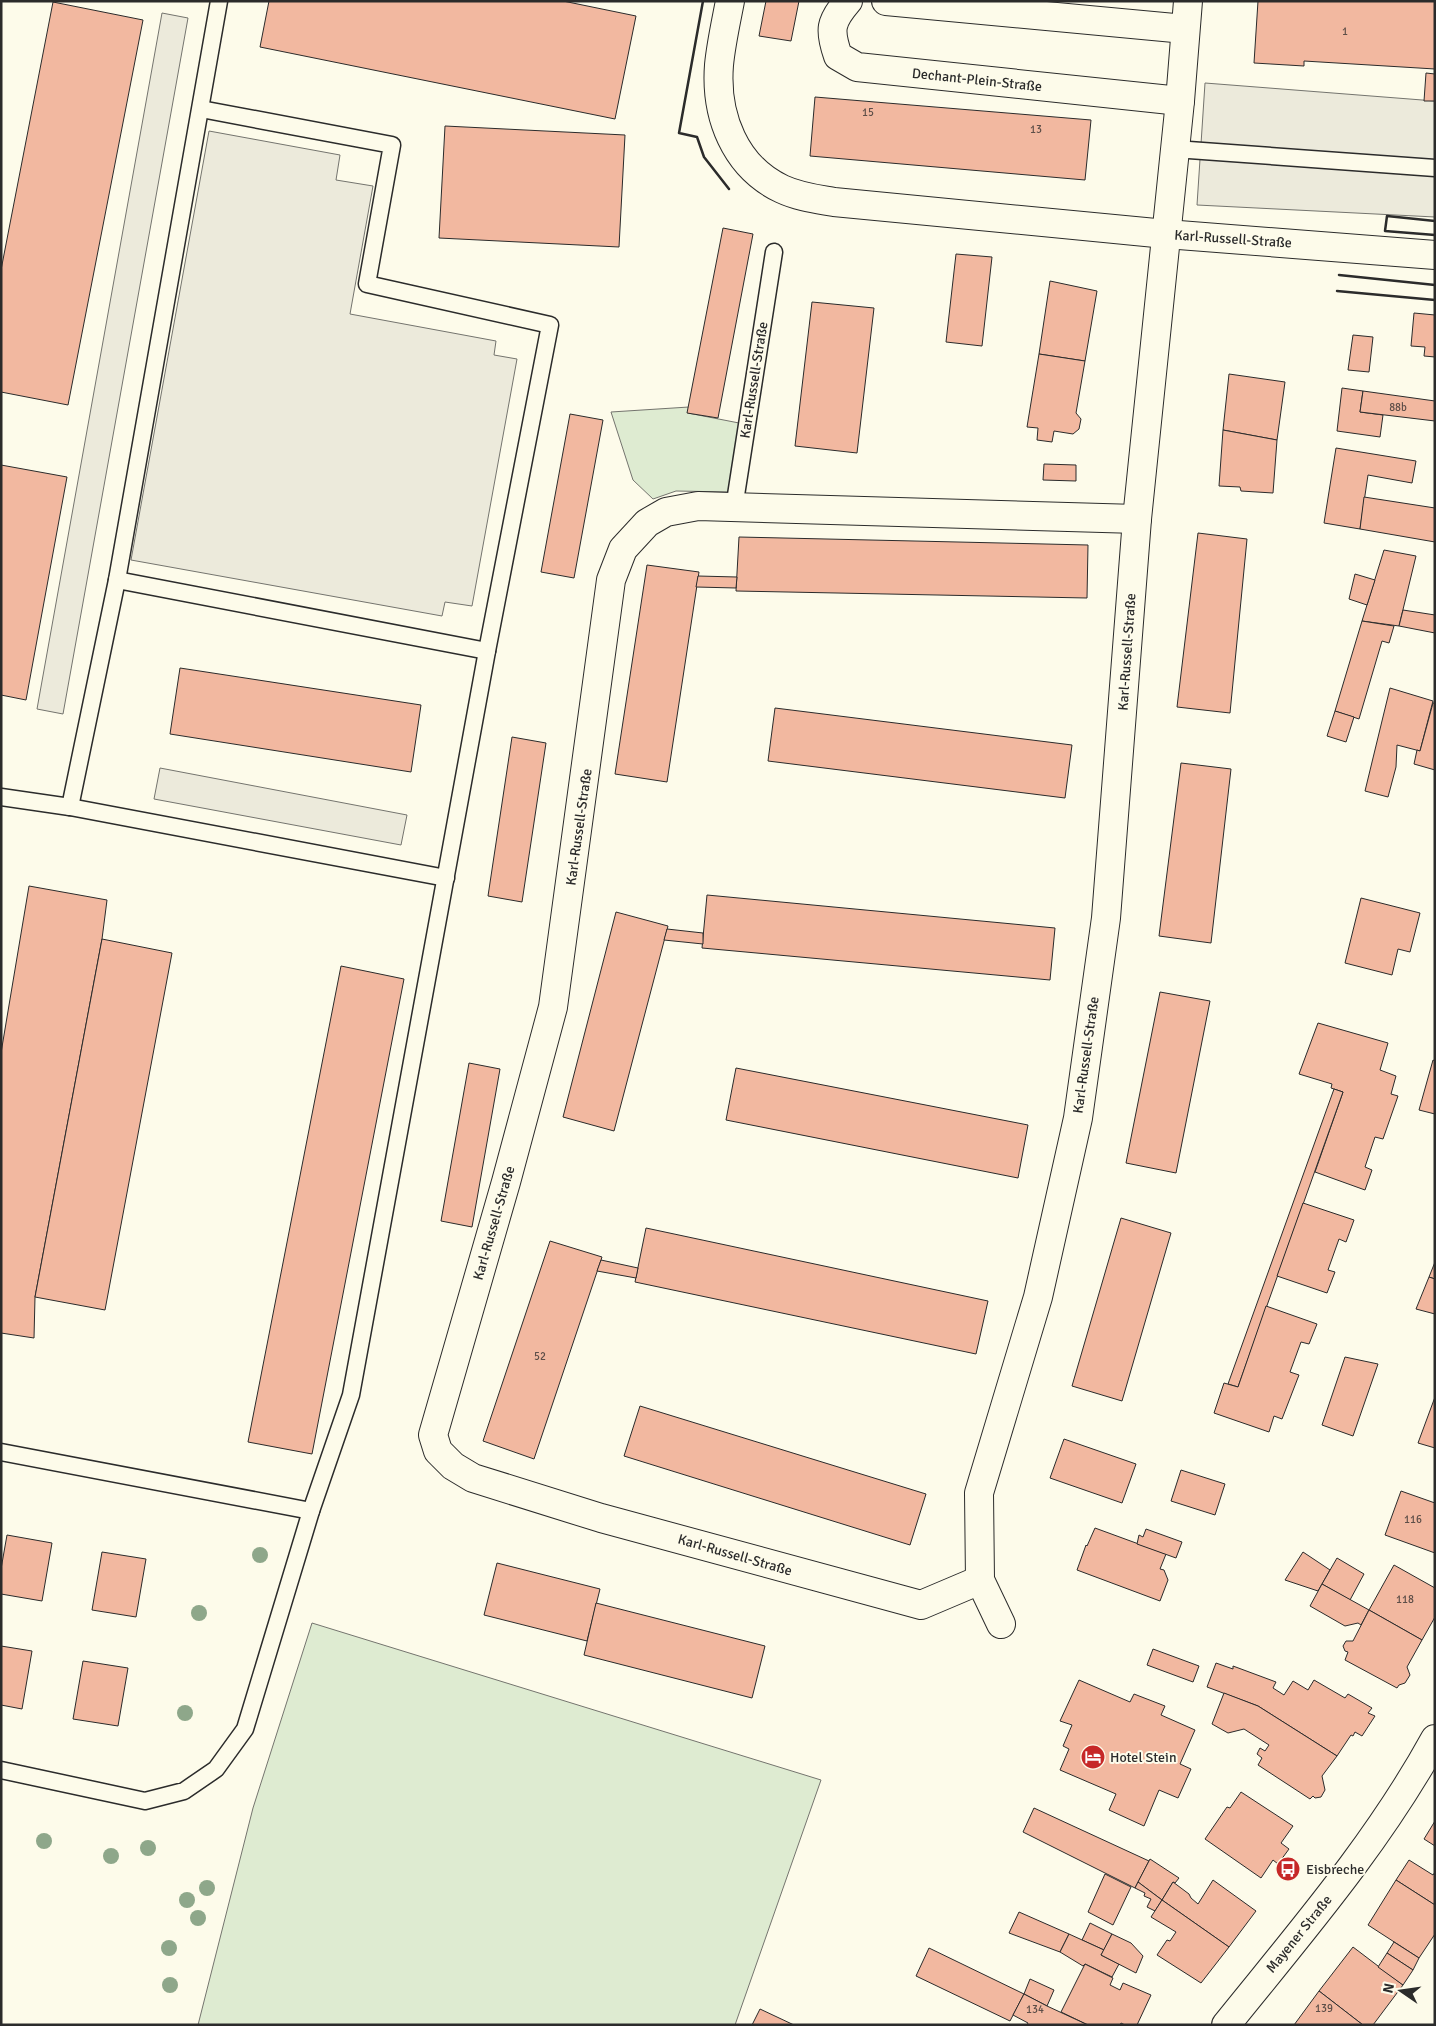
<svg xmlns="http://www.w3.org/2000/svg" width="1436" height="2026" font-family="Signika,sans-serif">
	<rect width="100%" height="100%" fill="#fdfbea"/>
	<g fill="#deebd1" stroke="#74746e">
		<polygon points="689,407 688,413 739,423 730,492 676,491 653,499 633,480 611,412"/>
		<polygon points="312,1623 821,1780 735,2025 198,2025 253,1808"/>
	</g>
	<g fill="#eceadb" stroke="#74746e">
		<polygon points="162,13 188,18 63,714 37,709"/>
		<polygon points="1205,83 1435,101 1435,217 1197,205"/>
		<polygon points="209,131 340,155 336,180 373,186 350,314 496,341 494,355 517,359 472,606 445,602 442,616 131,560"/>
		<polygon points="160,768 407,815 401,845 154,799"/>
	</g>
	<g fill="#f2b8a0" stroke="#2b2b2b">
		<polygon points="269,1 563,1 636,16 615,119 260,47"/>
		<polygon points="766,1 799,1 791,41 759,36"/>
		<polygon points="1258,1 1435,1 1435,69 1304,61 1304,66 1254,63"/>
		<polygon points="53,2 143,20 68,405 1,392 1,270"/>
		<polygon points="1426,73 1435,74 1435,101 1424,101"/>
		<polygon points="815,97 1091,120 1085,180 810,156"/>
		<polygon points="445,126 625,135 619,247 439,238"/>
		<polygon points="723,228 753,234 718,418 687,413"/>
		<polygon points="956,254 992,257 982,346 946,342"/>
		<polygon points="1050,281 1097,291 1085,361 1039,354"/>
		<polygon points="812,302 874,308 857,453 795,446"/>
		<polygon points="1414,313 1435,315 1435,357 1424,356 1425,347 1411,346"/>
		<polygon points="1353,335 1373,337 1369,372 1348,370"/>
		<polygon points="1039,354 1085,361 1076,413 1081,419 1079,429 1073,434 1054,431 1052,442 1037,440 1038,428 1027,427"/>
		<polygon points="1229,374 1285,382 1277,440 1223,430"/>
		<polygon points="1342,388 1363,391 1360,412 1383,415 1380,437 1337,431"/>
		<polygon points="1363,391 1435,401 1435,421 1360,412"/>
		<polygon points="570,414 603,420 574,578 541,572"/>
		<polygon points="1223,430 1277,440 1273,493 1241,491 1240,487 1219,486"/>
		<polygon points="1336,448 1416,461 1412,483 1368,475 1360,529 1324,523"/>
		<polygon points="1044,464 1076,465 1076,481 1043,480"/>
		<polygon points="1,465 67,477 26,700 1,695"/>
		<polygon points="1364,497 1435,508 1435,542 1360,529"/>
		<polygon points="1198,533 1247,539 1230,713 1177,707"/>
		<polygon points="739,537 1088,545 1087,598 736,591"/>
		<polygon points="1384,550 1416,556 1399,626 1362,621"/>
		<polygon points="647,565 699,572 667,782 615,774"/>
		<polygon points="1355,574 1375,580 1367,605 1349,599"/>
		<polygon points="698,576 737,577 736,588 696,587"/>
		<polygon points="1403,610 1435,615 1435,633 1399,626"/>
		<polygon points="1362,621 1394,626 1389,643 1382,641 1359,719 1335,711"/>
		<polygon points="180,668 421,705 411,772 170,734"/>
		<polygon points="1390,688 1433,701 1420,751 1397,745 1396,767 1388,797 1365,791"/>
		<polygon points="1433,703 1435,703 1435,770 1414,764 1417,750 1420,751"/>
		<polygon points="775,708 1072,745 1065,798 768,761"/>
		<polygon points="1335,711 1354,717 1346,742 1327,736"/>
		<polygon points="512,737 546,743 522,902 488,896"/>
		<polygon points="1181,763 1231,769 1211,943 1159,936"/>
		<polygon points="29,886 107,900 102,939 35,1297 34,1338 1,1333 1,1053"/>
		<polygon points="707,895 1055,928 1050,980 702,948"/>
		<polygon points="1361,898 1420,913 1410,952 1398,949 1392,975 1345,963"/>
		<polygon points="616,912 668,926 614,1131 563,1117"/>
		<polygon points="667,929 703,933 703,944 664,940"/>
		<polygon points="102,939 172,953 105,1310 35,1297"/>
		<polygon points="341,966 404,979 312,1454 248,1442"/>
		<polygon points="1160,992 1210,1001 1176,1173 1126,1163"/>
		<polygon points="1318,1023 1388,1043 1380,1070 1396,1076 1391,1094 1398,1096 1383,1139 1375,1137 1365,1167 1372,1170 1365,1190 1315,1172 1343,1092 1331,1088 1332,1084 1299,1074"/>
		<polygon points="1433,1060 1435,1061 1435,1114 1419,1110"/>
		<polygon points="469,1063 500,1069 472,1227 441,1221"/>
		<polygon points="736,1068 1028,1125 1018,1178 726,1120"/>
		<polygon points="1334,1089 1343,1092 1238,1387 1228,1384"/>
		<polygon points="1303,1203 1354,1220 1346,1242 1339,1239 1328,1270 1335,1272 1327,1293 1277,1276"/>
		<polygon points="1121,1218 1171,1233 1122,1401 1072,1386"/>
		<polygon points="646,1228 988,1301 976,1354 635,1282"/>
		<polygon points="550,1241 602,1257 534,1459 483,1441"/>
		<polygon points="601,1260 638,1268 636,1278 597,1271"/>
		<polygon points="1435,1262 1435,1279 1429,1277"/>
		<polygon points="1429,1277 1435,1279 1435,1314 1416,1309"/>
		<polygon points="1266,1306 1317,1324 1309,1344 1301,1342 1290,1372 1299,1375 1282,1419 1274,1416 1269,1432 1214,1413 1224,1383 1238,1387"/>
		<polygon points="1345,1357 1378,1364 1353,1436 1322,1425"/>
		<polygon points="1435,1397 1435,1448 1418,1443"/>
		<polygon points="640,1406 926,1494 910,1545 624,1456"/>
		<polygon points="1064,1439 1136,1464 1122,1503 1050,1478"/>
		<polygon points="1181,1470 1225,1484 1215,1515 1171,1501"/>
		<polygon points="1401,1491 1435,1503 1435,1553 1385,1535"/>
		<polygon points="1095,1528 1166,1554 1160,1569 1164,1570 1168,1580 1160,1601 1077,1570 1086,1545 1087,1546"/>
		<polygon points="1146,1529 1182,1542 1176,1558 1137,1544 1139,1535 1143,1537"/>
		<polygon points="7,1535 52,1543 42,1601 1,1594 1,1569"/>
		<polygon points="102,1552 146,1559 136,1617 92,1610"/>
		<polygon points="1303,1552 1330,1570 1318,1591 1285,1580"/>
		<polygon points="1337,1558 1364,1574 1350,1600 1322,1584"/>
		<polygon points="497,1563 600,1589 587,1641 484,1615"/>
		<polygon points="1394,1565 1435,1588 1435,1617 1422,1640 1369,1610"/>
		<polygon points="1322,1584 1369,1610 1361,1625 1358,1623 1345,1626 1310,1606"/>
		<polygon points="596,1603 765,1646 752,1698 584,1655"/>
		<polygon points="1369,1610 1422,1640 1407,1667 1410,1675 1405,1683 1399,1685 1397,1688 1345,1660 1348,1652 1345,1651 1343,1646 1346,1641 1353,1641"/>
		<polygon points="1,1646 32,1651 22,1709 1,1705"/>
		<polygon points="1153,1649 1199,1666 1193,1682 1147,1665"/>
		<polygon points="83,1661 128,1668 118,1726 73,1719"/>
		<polygon points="1216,1663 1233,1669 1233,1666 1276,1682 1273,1688 1284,1695 1293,1681 1308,1690 1314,1680 1345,1698 1348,1694 1372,1708 1368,1713 1375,1716 1362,1736 1355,1732 1353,1736 1351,1735 1337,1756 1258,1706 1207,1687"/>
		<polygon points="1079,1680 1130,1702 1134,1694 1165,1706 1161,1715 1195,1730 1180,1764 1191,1769 1178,1798 1159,1790 1144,1826 1109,1810 1116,1794 1060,1770 1069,1749 1063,1746 1072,1725 1060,1721"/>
		<polygon points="1224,1693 1258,1706 1337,1756 1322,1776 1325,1790 1321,1797 1315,1798 1313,1796 1310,1799 1258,1765 1262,1758 1257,1754 1260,1748 1265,1751 1269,1745 1244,1729 1228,1733 1212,1724"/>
		<polygon points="1241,1792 1293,1826 1281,1843 1289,1849 1278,1864 1273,1860 1261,1878 1205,1839 1227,1807 1230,1808"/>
		<polygon points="1034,1808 1149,1861 1135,1888 1023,1832"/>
		<polygon points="1435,1821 1435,1846 1424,1839"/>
		<polygon points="1150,1859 1179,1878 1175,1883 1173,1882 1162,1900 1138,1882"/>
		<polygon points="1409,1860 1433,1875 1435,1872 1435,1905 1396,1880"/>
		<polygon points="1105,1874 1131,1887 1113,1925 1088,1912"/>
		<polygon points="1213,1880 1256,1911 1229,1947 1162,1900 1173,1882 1189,1894 1191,1898 1198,1904"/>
		<polygon points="1396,1880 1435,1905 1435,1934 1419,1958 1368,1925"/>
		<polygon points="1138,1882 1162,1900 1155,1911 1147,1907 1151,1899 1144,1896 1145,1893 1135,1888"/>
		<polygon points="1162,1900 1229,1947 1201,1983 1157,1955 1167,1940 1170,1941 1176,1932 1151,1917"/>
		<polygon points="1019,1912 1069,1934 1060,1952 1009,1933"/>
		<polygon points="1090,1923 1112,1934 1104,1950 1082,1940"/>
		<polygon points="1069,1934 1104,1950 1101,1955 1119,1964 1112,1977 1085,1964 1083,1966 1060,1952"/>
		<polygon points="1112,1934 1131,1943 1143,1956 1136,1973 1101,1955"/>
		<polygon points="1394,1942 1419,1958 1413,1970 1387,1953"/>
		<polygon points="1353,1947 1403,1985 1373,2025 1363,2025 1319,1991"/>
		<polygon points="929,1948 1024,1994 1010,2021 916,1976"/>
		<polygon points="1387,1953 1413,1970 1403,1985 1378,1967"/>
		<polygon points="1085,1964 1113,1978 1110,1985 1120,1990 1123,1983 1151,1995 1137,2025 1125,2025 1121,2023 1120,2025 1088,2025 1061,2012"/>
		<polygon points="1030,1979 1054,1990 1047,2006 1024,1994"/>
		<polygon points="1319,1991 1363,2025 1294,2025"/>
		<polygon points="1024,1994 1047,2006 1088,2025 1027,2025 1028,2023 1013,2015"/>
		<polygon points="760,2009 794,2025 752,2025"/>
	</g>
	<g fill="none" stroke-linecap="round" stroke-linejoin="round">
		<defs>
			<g id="lane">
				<polyline points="1175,149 1435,168"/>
				<polyline points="734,508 774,252"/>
				<polyline points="117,580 487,651"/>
				<polyline points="1,797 70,807 446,878"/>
				<polyline points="70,807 117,580 219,1"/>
				<polyline points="1,1452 311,1511"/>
				<polyline points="1,1770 145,1801 184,1791 216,1769 245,1729 311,1511 351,1395 487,651 550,325 367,284 392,145 201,109"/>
			</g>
			<g id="street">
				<path d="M848,1C830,22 829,30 838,56L857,67L1180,101"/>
				<polyline points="886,1 1185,29"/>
				<polyline points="980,1580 921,1605 601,1518 473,1478 453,1466 438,1451 433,1435 506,1182 553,1007 611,580 623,549 647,523 666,512 698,506 1137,519"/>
				<polyline points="1001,1624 980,1580 979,1493 1038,1297 1078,1118 1106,918 1137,519 1180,101 1188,1"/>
			</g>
			<g id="primary">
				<polyline points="1166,234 1435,255"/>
				<path d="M1226,2025C1300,1933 1378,1843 1435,1739"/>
			</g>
			<path id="highway" d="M730,1C726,22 721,44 719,65C715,116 735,167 782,189C799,197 817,199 834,202L1166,234"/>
		</defs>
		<use href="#lane" stroke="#2b2b2b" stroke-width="19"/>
		<use href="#street" stroke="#2b2b2b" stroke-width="30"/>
		<use href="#primary" stroke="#2b2b2b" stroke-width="30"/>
		<use href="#highway" stroke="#2b2b2b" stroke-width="30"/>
		<use href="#lane" stroke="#fdfbea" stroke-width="16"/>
		<use href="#street" stroke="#fdfbea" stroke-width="28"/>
		<use href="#primary" stroke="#fdfbea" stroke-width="28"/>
		<use href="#highway" stroke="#fdfbea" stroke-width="28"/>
		<g stroke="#2b2b2b" stroke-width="2.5">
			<polyline points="703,1 679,133 697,137 704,157 729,189"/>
			<polyline points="1435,221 1387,216 1385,231 1435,235"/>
			<polyline points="1339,275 1435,285"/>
			<polyline points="1337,291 1435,300"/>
		</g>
	</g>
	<g fill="#8ea78a">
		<circle cx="260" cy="1555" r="8"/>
		<circle cx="199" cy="1613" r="8"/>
		<circle cx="185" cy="1713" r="8"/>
		<circle cx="44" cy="1841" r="8"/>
		<circle cx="148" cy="1848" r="8"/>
		<circle cx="111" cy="1856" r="8"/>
		<circle cx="207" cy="1888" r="8"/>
		<circle cx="187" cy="1900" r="8"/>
		<circle cx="198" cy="1918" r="8"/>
		<circle cx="169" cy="1948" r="8"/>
		<circle cx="170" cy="1985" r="8"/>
	</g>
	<defs>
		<symbol id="hotel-disc" viewBox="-11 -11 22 22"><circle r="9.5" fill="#c62828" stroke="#fdfbea"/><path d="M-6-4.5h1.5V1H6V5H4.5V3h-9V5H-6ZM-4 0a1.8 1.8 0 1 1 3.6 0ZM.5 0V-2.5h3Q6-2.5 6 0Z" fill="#fff"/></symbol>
		<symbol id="bus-disc" viewBox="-11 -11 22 22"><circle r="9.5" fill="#c62828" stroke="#fdfbea"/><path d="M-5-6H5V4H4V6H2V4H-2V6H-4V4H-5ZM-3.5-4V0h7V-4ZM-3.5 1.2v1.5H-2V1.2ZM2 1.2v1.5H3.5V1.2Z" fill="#fff"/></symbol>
	</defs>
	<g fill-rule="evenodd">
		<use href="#hotel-disc" x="1079" y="1743" width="28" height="28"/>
		<use href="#bus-disc" x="1274" y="1855" width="28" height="28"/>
	</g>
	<g text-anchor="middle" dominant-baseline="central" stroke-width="4" stroke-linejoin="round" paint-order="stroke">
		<g font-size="11" fill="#5d4e48">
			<text x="1345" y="31">1</text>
			<text x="868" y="112">15</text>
			<text x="1036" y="129">13</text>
			<text x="1398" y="407">88b</text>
			<text x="540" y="1356">52</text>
			<text x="1413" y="1519">116</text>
			<text x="1405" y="1599">118</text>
			<text x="1324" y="2008">139</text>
			<text x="1035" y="2009">134</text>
		</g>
		<g font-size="14" fill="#2b2b2b" stroke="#fdfbea">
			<text transform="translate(977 80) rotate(6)">Dechant-Plein-Straße</text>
			<text transform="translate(1233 239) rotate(4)">Karl-Russell-Straße</text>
			<text transform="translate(754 380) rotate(-81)">Karl-Russell-Straße</text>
			<text transform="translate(1127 652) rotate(-86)">Karl-Russell-Straße</text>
			<text transform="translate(579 827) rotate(-82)">Karl-Russell-Straße</text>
			<text transform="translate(1086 1055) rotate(-82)">Karl-Russell-Straße</text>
			<text transform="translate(494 1223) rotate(-74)">Karl-Russell-Straße</text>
			<text transform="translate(735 1555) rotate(16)">Karl-Russell-Straße</text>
			<text transform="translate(1299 1934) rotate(-51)">Mayener Straße</text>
		</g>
		<g font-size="14" fill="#2b2b2b" stroke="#fdfbea" text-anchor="start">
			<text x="1110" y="1757">Hotel Stein</text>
			<text x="1306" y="1869">Eisbreche</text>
		</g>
	</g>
	<rect width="1436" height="2026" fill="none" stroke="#2b2b2b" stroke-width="5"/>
	<g transform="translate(1401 1991) rotate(283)" stroke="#fdfbea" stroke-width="4" paint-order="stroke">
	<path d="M0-4L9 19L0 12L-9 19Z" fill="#2b2b2b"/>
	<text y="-8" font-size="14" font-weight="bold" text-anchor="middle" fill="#2b2b2b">N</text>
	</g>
</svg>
